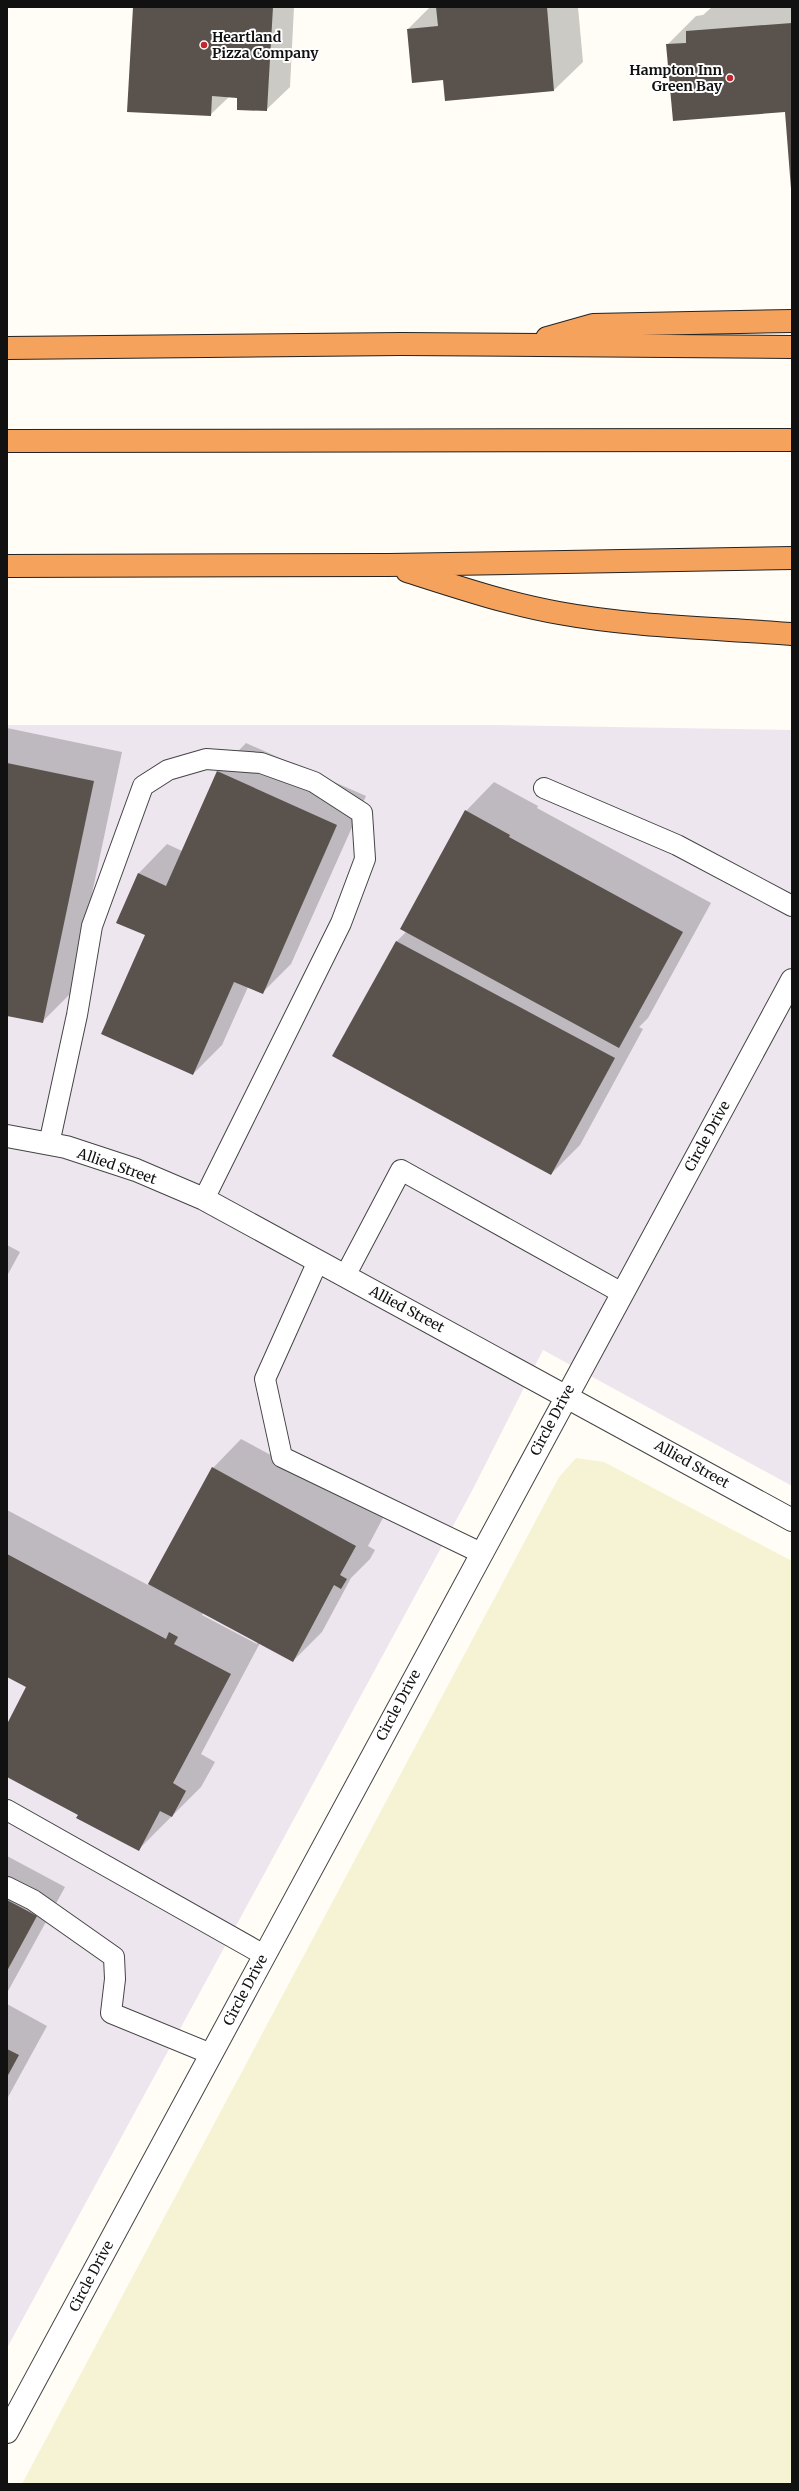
<svg xmlns="http://www.w3.org/2000/svg" width="799" height="2491" font-family="Merriweather,serif">
	<rect width="100%" height="100%" fill="#fffdf5"/>
	<polygon fill="#eee6ef" points="7,725 492,725 792,730 792,1486 543,1350 473,1489 7,2348"/>
	<polygon fill="#f6f3d4" points="576,1458 604,1462 792,1561 792,2484 22,2484 559,1477"/>
	<g fill="#0003" fill-rule="evenodd">
		<polygon points="134,7 294,7 290,87 266,110 238,97 229,97 210,115"/>
		<polygon points="430,7 578,7 583,62 554,90 444,79 408,29"/>
		<polygon points="712,7 792,7 792,190 786,111 667,45 696,16 703,15"/>
		<polygon points="7,728 122,752 71,993 42,1022 7,1015"/>
		<polygon points="246,743 366,796 291,964 262,993 248,987 222,1045 193,1074 146,935 117,922 139,873 167,844 182,851 218,772"/>
		<polygon points="494,782 538,806 537,808 711,903 648,1018 639,1027 643,1029 580,1145 551,1174 396,942 406,932 466,811"/>
		<polygon points="7,1245 20,1252 7,1276"/>
		<path d="M241,1439L384,1516L368,1546L375,1550L370,1559L351,1578L322,1632L293,1661L260,1643L201,1754L215,1762L201,1787L139,1849L80,1814L7,1776V1726L27,1687L7,1676V1510L148,1585L213,1468ZM203,1613L258,1642L257,1644L202,1615Z"/>
		<polygon points="7,1856 65,1887 7,1993"/>
		<polygon points="7,2004 47,2026 7,2099"/>
	</g>
	<g fill="#5a524d">
		<polygon points="133,7 273,7 267,111 237,110 237,98 212,96 211,116 127,112"/>
		<polygon points="436,7 547,7 554,91 445,101 443,80 412,83 407,29 438,26"/>
		<polygon points="792,23 792,189 791,189 785,112 673,121 666,44 686,43 686,31"/>
		<polygon points="7,763 94,781 43,1023 7,1016"/>
		<polygon points="217,771 337,825 263,994 234,982 193,1075 101,1034 145,935 116,923 138,873 166,886"/>
		<polygon points="465,810 510,835 509,837 683,932 619,1048 400,929"/>
		<polygon points="396,941 615,1058 551,1175 332,1056"/>
		<polygon points="212,1467 356,1546 340,1575 347,1579 341,1589 334,1585 293,1662 148,1584"/>
		<polygon points="7,1554 166,1639 169,1632 178,1637 174,1644 231,1674 173,1783 186,1791 172,1817 160,1811 139,1851 76,1818 78,1815 7,1777 7,1724 26,1687 7,1677"/>
		<polygon points="7,1900 37,1916 7,1971"/>
		<polygon points="7,2049 19,2055 7,2077"/>
	</g>
	<g fill="none" stroke-linecap="round" stroke-linejoin="round">
		<defs>
			<g id="service">
				<polyline points="544,788 677,845 792,906"/>
				<polyline points="49,1144 77,1015 92,926 143,786 168,770 206,759 261,763 314,782 362,813 365,859 341,923 204,1199"/>
				<polyline points="318,1261 265,1379 282,1457 481,1553"/>
				<polyline points="345,1276 401,1170 622,1293"/>
				<polyline points="7,1810 264,1955"/>
				<polyline points="7,1887 33,1900 114,1957 115,1979 111,2013 211,2054"/>
			</g>
			<g id="minor">
				<polyline points="7,1136 66,1147 136,1170 204,1199 792,1520"/>
				<polyline points="7,2432 792,980"/>
			</g>
			<g id="motorway">
				<polyline points="547,338 593,325 792,321"/>
				<polyline points="7,348 401,344 792,347"/>
				<polyline points="7,441 792,440"/>
				<polyline points="7,566 389,565 792,558"/>
				<path d="M407,571C457,587 508,604 559,613C635,627 715,628 792,634"/>
			</g>
		</defs>
		<use href="#service" stroke="#444" stroke-width="22"/>
		<use href="#minor" stroke="#444" stroke-width="24"/>
		<use href="#motorway" stroke="#222" stroke-width="24"/>
		<use href="#service" stroke="#fff" stroke-width="20"/>
		<use href="#minor" stroke="#fff" stroke-width="22"/>
		<use href="#motorway" stroke="#f5a25d" stroke-width="22"/>
	</g>
	<g fill="#c4262e" stroke="#fff" stroke-width="1.5">
		<circle cx="204" cy="45" r="4"/>
		<circle cx="730" cy="78" r="4"/>
	</g>
	<g text-anchor="middle" dominant-baseline="central" stroke-width="4" stroke-linejoin="round" paint-order="stroke">
		<g font-size="14" font-weight="bold" fill="#111" stroke="#fff" text-anchor="start">
			<text x="212" y="37">Heartland<tspan x="212" dy="16">Pizza Company</tspan></text>
			<text x="722" y="70" text-anchor="end">Hampton Inn<tspan x="722" dy="16">Green Bay</tspan></text>
		</g>
		<g font-size="14" fill="#111" stroke="#fff">
			<text transform="translate(707 1136) rotate(-61)">Circle Drive</text>
			<text transform="translate(117 1166) rotate(19)">Allied Street</text>
			<text transform="translate(407 1309) rotate(28)">Allied Street</text>
			<text transform="translate(552 1420) rotate(-62)">Circle Drive</text>
			<text transform="translate(692 1464) rotate(29)">Allied Street</text>
			<text transform="translate(398 1705) rotate(-62)">Circle Drive</text>
			<text transform="translate(245 1990) rotate(-62)">Circle Drive</text>
			<text transform="translate(91 2276) rotate(-62)">Circle Drive</text>
		</g>
	</g>
	<rect width="799" height="2491" fill="none" stroke="#111111" stroke-width="16"/>
</svg>
